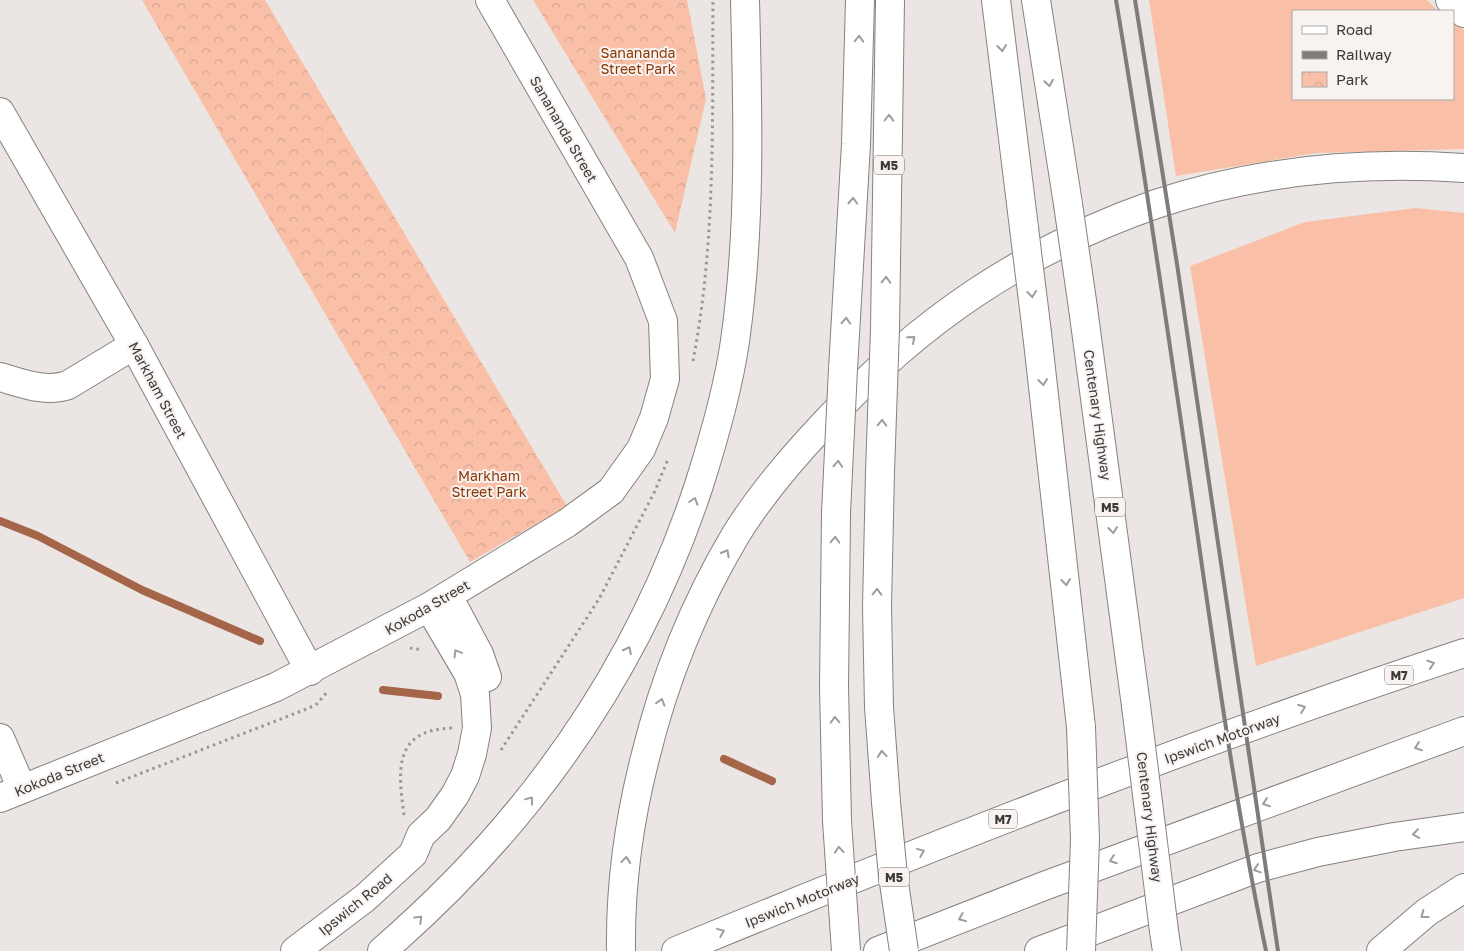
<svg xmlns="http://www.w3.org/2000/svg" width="1464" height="951" font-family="'Golos Text',sans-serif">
	<defs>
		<pattern id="park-crowns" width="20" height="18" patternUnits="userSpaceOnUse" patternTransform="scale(1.25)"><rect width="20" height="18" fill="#f9c0a7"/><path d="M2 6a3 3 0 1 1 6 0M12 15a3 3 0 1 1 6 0" fill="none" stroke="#d6a690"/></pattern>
	</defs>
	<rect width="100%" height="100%" fill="#ebe5e3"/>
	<g fill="#f9c0a7">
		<polygon points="1149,0 1427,0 1438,11 1293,11 1293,99 1453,99 1453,22 1464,30 1464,149 1316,153 1176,176"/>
		<polygon points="1416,208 1464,213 1464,598 1256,666 1190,266 1305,222"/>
	</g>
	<g fill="url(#park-crowns)">
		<polygon points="142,0 265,0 567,506 470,562"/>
		<polygon points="533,0 687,0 706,99 675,233"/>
	</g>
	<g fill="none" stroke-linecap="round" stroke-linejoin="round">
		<g stroke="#a46548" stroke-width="8">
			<polyline points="0,521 38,536 142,590 260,641"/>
			<polyline points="383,690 438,696"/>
			<polyline points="724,759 772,781"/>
		</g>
		<defs>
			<g id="minor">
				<polyline points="0,112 134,345 310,671"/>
				<path d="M0,377C22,383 45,393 68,385L134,345"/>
				<polyline points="0,738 22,789"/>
				<polyline points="0,798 276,687 429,607"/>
			</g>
			<g id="tertiary">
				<polyline points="448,596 479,654 487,677"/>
				<polyline points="295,951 365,898 413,854 421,835 438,819 455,795 465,776 472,754 477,728 475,694 468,673 429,607 567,523 611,491 641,449 654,418 665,379 663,321 639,258 490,0"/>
			</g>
			<g id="motorway">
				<polyline points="996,0 1024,228"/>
				<polyline points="1036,0 1068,204"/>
				<polyline points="1450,0 1464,13"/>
				<polyline points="1083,308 1136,706"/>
				<polyline points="885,329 890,0"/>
				<polyline points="1037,333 1081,727"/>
				<polyline points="843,369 856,144 860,0"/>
				<polyline points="880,472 877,607 879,707 886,802"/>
				<polyline points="836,513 834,687 837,821"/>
				<polyline points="1164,931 1167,951"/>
				<path d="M382,951C529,824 638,671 699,485C714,438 728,390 735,341C751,228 748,114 745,0"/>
				<path d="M621,951C620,886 629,821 645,758C664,680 694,605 735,536C760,495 791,459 824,424C920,320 1022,251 1156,204C1255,171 1361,161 1464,168"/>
				<path d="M676,951C936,844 1197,741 1464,653"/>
				<polyline points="878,951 1044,886 1464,731"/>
				<polyline points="1039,951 1258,868 1318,852 1394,837 1464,827"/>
				<polyline points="1381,951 1427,912 1464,888"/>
			</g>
		</defs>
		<use href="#minor" stroke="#86817f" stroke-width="30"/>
		<use href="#tertiary" stroke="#86817f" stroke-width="30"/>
		<use href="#motorway" stroke="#86817f" stroke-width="30"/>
		<g stroke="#9a9694" stroke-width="3" stroke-dasharray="2.5 4" stroke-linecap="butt">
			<path d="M693,361C716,241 712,121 713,0"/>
			<polyline points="410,648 423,650"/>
			<polyline points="501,750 599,599 655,491 668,459"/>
			<polyline points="116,783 309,708 317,704 327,692"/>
			<path d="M404,815C398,770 393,730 452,728"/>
		</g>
		<use href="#minor" stroke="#fff" stroke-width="28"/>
		<use href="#tertiary" stroke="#fff" stroke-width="28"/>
		<use href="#motorway" stroke="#fff" stroke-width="28"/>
		<g stroke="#807c7b" stroke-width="4">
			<path d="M1116,0C1146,177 1171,354 1197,531C1217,671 1237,812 1266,951"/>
			<polyline points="1135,0 1177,264 1278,951"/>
		</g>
		<defs>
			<g id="motorway-bridge">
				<polyline points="1068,204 1083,308"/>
				<polyline points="1024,228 1037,333"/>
				<polyline points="880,472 885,329"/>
				<polyline points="836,513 843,369"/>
				<polyline points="1136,706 1164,931"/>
				<polyline points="1081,727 1085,839 1081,951"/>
				<polyline points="886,802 893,876 904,951"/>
				<polyline points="837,821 846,951"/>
			</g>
		</defs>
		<use href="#motorway-bridge" stroke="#86817f" stroke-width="30" stroke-linecap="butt"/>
		<use href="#motorway-bridge" stroke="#fff" stroke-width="28"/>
	</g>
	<defs><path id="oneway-chevron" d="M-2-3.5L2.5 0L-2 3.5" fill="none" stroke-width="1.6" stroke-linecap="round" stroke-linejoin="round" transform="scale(1.25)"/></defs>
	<g stroke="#9e9c9c">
		<use href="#oneway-chevron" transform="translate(859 39) rotate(-88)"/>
		<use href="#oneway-chevron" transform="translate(1002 48) rotate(83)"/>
		<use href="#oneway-chevron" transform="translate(1049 83) rotate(81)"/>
		<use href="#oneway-chevron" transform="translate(889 118) rotate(-89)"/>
		<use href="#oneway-chevron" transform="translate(853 201) rotate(-87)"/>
		<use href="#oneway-chevron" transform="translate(886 280) rotate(-89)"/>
		<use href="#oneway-chevron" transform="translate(1032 294) rotate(83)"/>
		<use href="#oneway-chevron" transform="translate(846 321) rotate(-87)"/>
		<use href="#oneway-chevron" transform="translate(912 339) rotate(-41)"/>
		<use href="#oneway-chevron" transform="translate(1043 382) rotate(83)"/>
		<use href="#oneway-chevron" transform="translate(882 423) rotate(-88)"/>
		<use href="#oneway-chevron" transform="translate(838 464) rotate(-87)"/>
		<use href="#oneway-chevron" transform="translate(694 501) rotate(-72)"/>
		<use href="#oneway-chevron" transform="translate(1113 530) rotate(83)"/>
		<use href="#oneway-chevron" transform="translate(835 540) rotate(-88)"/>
		<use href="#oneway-chevron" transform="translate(726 553) rotate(-60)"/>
		<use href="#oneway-chevron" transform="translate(1066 582) rotate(84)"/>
		<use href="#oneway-chevron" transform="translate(877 592) rotate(-89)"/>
		<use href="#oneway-chevron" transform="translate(628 650) rotate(-63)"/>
		<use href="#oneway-chevron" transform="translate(457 653) rotate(-121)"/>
		<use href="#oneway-chevron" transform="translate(1431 664) rotate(-18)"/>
		<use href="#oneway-chevron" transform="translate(661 702) rotate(-73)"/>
		<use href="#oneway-chevron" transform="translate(1302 708) rotate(-20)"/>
		<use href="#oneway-chevron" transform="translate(835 720) rotate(-92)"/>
		<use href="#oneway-chevron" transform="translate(1418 747) rotate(160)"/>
		<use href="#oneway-chevron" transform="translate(882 754) rotate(-95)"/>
		<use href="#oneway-chevron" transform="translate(530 800) rotate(-53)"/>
		<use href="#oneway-chevron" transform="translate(1266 803) rotate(160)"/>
		<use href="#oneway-chevron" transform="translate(1416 834) rotate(172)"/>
		<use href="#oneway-chevron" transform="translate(839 850) rotate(-94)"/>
		<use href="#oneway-chevron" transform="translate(921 852) rotate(-22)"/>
		<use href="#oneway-chevron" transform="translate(626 860) rotate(-85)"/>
		<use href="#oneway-chevron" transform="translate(1113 860) rotate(160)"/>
		<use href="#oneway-chevron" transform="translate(1257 869) rotate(162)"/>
		<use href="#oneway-chevron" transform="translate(1424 915) rotate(143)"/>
		<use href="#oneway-chevron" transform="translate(962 918) rotate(158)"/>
		<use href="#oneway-chevron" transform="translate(419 919) rotate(-44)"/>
		<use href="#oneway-chevron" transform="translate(721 932) rotate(-22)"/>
	</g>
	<g text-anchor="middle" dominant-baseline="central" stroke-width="4" stroke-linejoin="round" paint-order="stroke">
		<g fill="#f8f2f0" stroke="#747170" stroke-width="1">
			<rect x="874" y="155.5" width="30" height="19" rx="4"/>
			<rect x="1095" y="497.5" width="30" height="19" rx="4"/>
			<rect x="1385" y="665.5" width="28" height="19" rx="4"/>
			<rect x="989" y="809.5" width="28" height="19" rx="4"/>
			<rect x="879" y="867.5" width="30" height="19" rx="4"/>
		</g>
		<g font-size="12" font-weight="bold" fill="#3c3a39">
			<text x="889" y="165">M5</text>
			<text x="1110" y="507">M5</text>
			<text x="1399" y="675">M7</text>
			<text x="1003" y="819">M7</text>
			<text x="894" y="877">M5</text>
		</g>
		<g font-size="14" fill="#8a3807" stroke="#f8f2f0">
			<text x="638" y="52">Sanananda<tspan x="638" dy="16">Street Park</tspan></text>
			<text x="489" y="475">Markham<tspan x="489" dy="16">Street Park</tspan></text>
		</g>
		<g font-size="14" fill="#3c3a39" stroke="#f8f2f0">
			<text transform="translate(564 129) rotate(60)">Sanananda Street</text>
			<text transform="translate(158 390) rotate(62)">Markham Street</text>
			<text transform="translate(1098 415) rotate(82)">Centenary Highway</text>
			<text transform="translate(427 607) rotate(-30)">Kokoda Street</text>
			<text transform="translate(1222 738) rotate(-20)">Ipswich Motorway</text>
			<text transform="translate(59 774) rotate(-22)">Kokoda Street</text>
			<text transform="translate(1150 817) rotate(83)">Centenary Highway</text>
			<text transform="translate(802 900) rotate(-22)">Ipswich Motorway</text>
			<text transform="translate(355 904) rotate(-39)">Ipswich Road</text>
		</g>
	</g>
	<rect x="1292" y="10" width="162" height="90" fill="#f8f2f0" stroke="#ada8a7"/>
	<rect x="1302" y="26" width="25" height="8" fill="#ffffff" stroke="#ada8a7"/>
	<text x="1336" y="35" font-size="15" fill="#3c3a39">Road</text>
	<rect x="1302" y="51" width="25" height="8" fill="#807c7b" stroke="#ada8a7"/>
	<text x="1336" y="60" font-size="15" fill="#3c3a39">Railway</text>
	<rect x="1302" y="72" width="25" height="15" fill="url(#park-crowns)" stroke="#ada8a7"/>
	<text x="1336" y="85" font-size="15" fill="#3c3a39">Park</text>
</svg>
